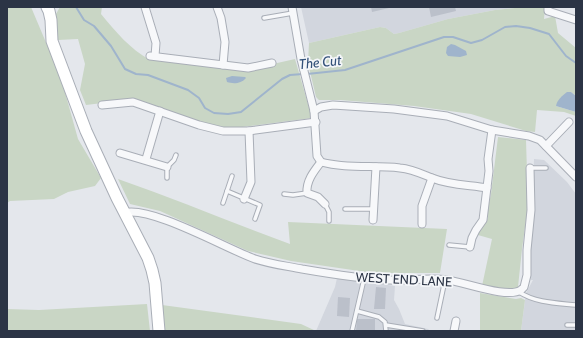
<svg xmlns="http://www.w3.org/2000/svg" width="583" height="338" font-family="Cabin,sans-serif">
	<rect width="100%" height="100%" fill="#e4e7ec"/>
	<g fill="#d2d6de">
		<polygon points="301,7 514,7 516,8 495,10 448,19 399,33 394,34 386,28 380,27 309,43"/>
		<polygon points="534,159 544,160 567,182 576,194 576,331 521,331 526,293 533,280 531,280 531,239"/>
		<polygon points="337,278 395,286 394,300 399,309 405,324 428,329 430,331 316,331 335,287"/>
	</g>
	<g fill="#c9d6c5">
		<polygon points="7,7 31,7 61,78 78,139 101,178 95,186 68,192 54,199 10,201 7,203"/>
		<path d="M60,7H102L101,14C116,32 130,49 150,60L239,70H246L295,59L312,118L227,129L201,122L135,99L86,105L80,90L85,64L78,39L58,40L56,14Z"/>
		<polygon points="514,7 545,7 544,19 555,16 558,33 576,48 576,96 571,92 556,106 576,112 576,116 564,112 537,110 535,132 526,131 471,114 414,106 340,100 319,100 316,97 308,63 309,43 380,27 386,28 394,34 399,33 448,19 495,10 515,8"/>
		<polygon points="498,137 526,140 528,205 522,249 518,287 513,290 482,286 492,239 478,235 478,231 485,224 488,218 487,212 491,194"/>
		<path d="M118,179C176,199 232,223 290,244L288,222L447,229L440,273H373L291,261L248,251L160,211L130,204Z"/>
		<polygon points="480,293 516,299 521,298 525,300 521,331 480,331"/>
		<polygon points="147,304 150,331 7,331 7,309 39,310"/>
		<polygon points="162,305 301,324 316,331 164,331"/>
	</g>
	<g fill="#9fb4cc">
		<polygon points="451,44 455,45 466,51 467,55 460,57 448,56 446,53 447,47"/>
		<path d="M232,76L245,77L246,78C241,84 233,84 227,82L226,78Z"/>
		<path d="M567,92H571L576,96V112L556,106C557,100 562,96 567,92Z"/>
	</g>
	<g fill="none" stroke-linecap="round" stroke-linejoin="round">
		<g stroke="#9fb4cc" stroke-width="2">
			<polyline points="76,7 84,20 94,26 111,46 125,69 136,74 148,75 188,90 199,98 205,108 214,113 228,114 241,112 282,79 290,75 303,74"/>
			<polyline points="307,74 345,70 444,37 453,37 471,43 482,40 505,27 516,26 530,28 549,34 566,56 576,63"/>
		</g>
	</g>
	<g fill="#bbc0ca">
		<polygon points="371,7 389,7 389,8 372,12"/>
		<polygon points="429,7 455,7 456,11 431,17"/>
		<polygon points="376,287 386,288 385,309 374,309"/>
		<polygon points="338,297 350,298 349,317 337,316"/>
		<polygon points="357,319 375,319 375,331 356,331"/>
	</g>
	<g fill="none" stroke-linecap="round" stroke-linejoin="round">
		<defs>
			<g id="lane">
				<polyline points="264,18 293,13"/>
				<polyline points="530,168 546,168"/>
				<polyline points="167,178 167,167 174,160 176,155"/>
				<polyline points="227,191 260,205 255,219"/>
				<polyline points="284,194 293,195 307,193"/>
				<polyline points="223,203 232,176"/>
				<polyline points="325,204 329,212 329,221"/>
				<polyline points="345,209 373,209"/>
				<polyline points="449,245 470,247"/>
				<path d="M519,292C536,303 557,303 576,305"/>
				<polyline points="357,311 379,317 385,322 386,331"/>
				<polyline points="437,318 445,280"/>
				<polyline points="386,325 423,331"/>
				<polyline points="567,325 576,325"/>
				<polyline points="352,331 364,279"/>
			</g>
			<g id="street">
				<polyline points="145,7 156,43 155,56"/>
				<polyline points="217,7 221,18 225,42 223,65"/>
				<path d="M292,7L301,59L314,111L317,156L321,162C346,169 374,165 400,168C412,169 422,174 432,178C449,185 469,185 487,188"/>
				<polyline points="548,7 548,11 576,20"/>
				<polyline points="150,56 248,68 272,63"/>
				<polyline points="102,105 133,102 199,125 223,131 249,131 316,122"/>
				<polyline points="314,111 321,107 333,105 394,109 447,116 492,130 529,136 540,140 576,177"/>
				<polyline points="546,146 569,122"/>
				<polyline points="120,153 167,167"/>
				<polyline points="146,159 160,111"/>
				<path d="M321,162C314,171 306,181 307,193L318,197L325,204"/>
				<polyline points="244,199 251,182 249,131"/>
				<path d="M124,213C150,205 227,249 255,259C270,264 287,266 302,269C331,274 361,279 390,280C409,281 429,277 447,280C465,282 507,299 521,290L524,287L527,275V250L531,210L530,168"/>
				<polyline points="373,220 376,167"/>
				<polyline points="422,224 422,206 432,178"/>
				<polyline points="470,247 472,238 476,230 483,220 489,171 488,159 492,130"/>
				<polyline points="454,331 456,321"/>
			</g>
			<polyline id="secondary" points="47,7 49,11 51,20 52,41 86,131 117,198 148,258 152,270 155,283 159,331"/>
		</defs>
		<use href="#lane" stroke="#a9aeb7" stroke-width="5.5"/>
		<use href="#street" stroke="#a9aeb7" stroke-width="9"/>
		<use href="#secondary" stroke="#a9aeb7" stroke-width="13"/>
		<use href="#lane" stroke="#f7f8fa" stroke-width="3.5"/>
		<use href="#street" stroke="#f7f8fa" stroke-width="7"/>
		<use href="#secondary" stroke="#fff" stroke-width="11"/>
	</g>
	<g text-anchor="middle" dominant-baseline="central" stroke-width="3.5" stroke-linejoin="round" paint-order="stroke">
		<g font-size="13" fill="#2b3445" stroke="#f4f6f9">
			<text transform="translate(404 279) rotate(3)">WEST END LANE</text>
		</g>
		<g font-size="14" font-style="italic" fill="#34527a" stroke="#f4f6f9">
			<text transform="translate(320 62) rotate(-6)">The Cut</text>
		</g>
	</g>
	<rect width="583" height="338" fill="none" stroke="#2b3445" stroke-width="16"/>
</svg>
